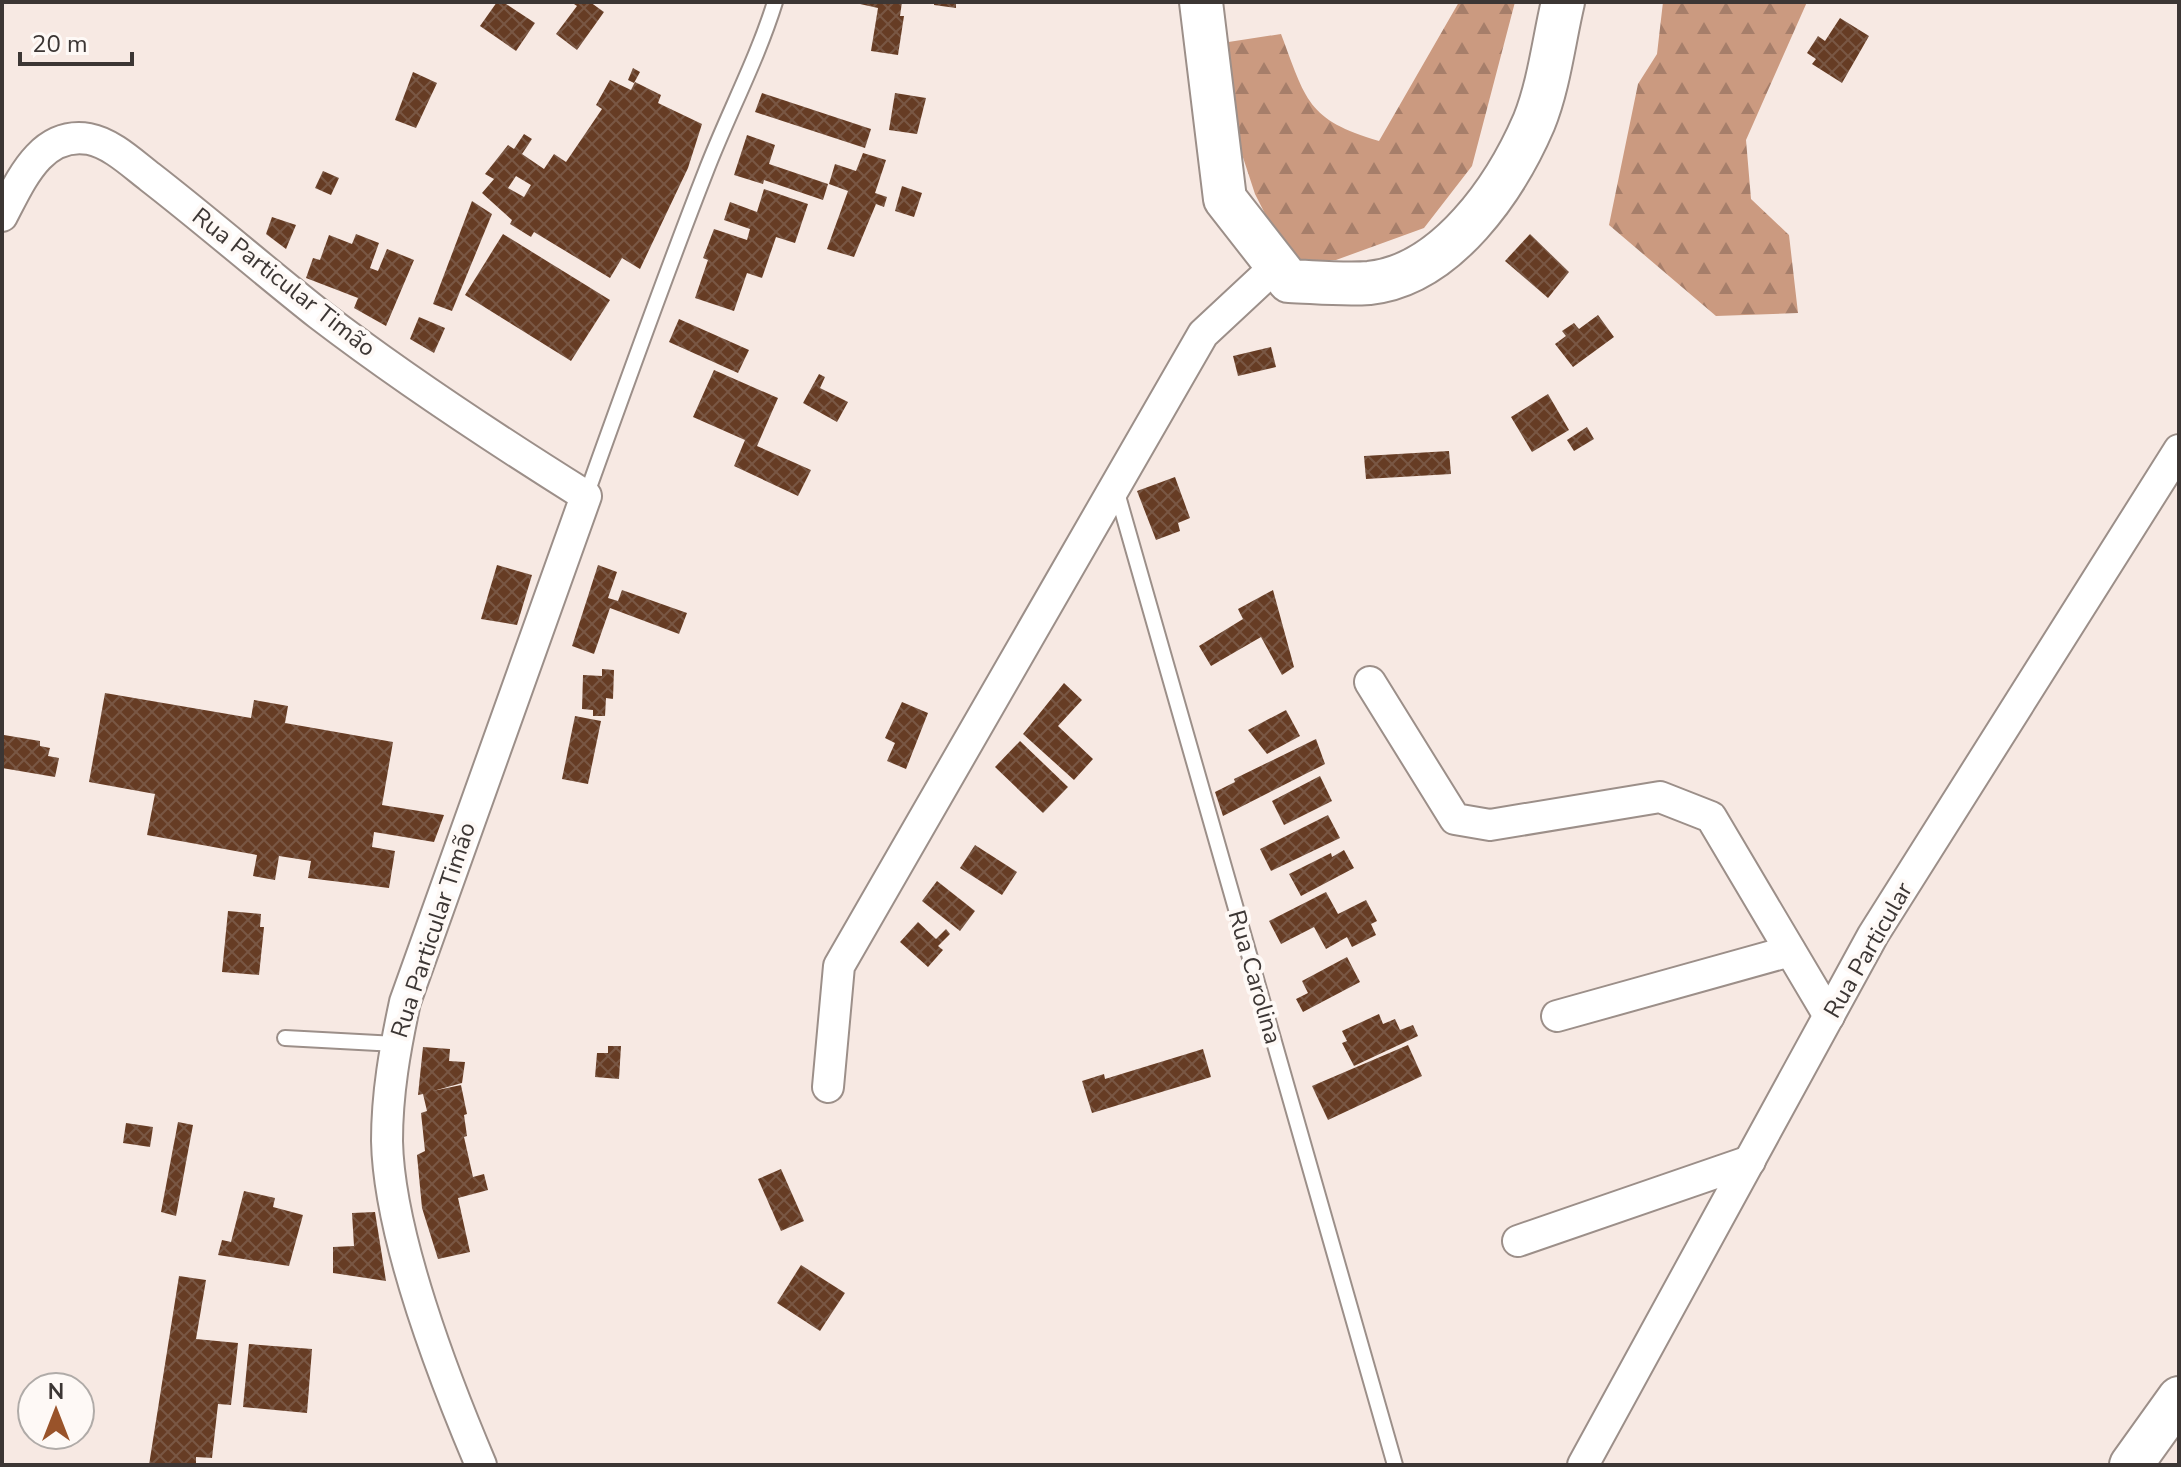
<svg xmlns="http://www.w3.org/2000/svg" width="2181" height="1467" font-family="'Nunito Sans',sans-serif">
	<defs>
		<pattern id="forest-firs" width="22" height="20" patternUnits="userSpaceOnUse" patternTransform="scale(2)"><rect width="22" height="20" fill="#cb9a80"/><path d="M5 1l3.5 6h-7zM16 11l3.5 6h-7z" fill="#a67e6a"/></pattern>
		<pattern id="building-cross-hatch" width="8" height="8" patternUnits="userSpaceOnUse" patternTransform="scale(2)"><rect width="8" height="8" fill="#663c24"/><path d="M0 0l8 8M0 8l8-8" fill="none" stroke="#795744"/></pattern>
	</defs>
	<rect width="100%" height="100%" fill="#f7e9e3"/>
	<g fill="url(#forest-firs)">
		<path d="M1459,2H1515L1472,166L1424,228L1336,260L1289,261L1255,194L1233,127L1222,43L1281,34C1306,100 1307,120 1379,141Z"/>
		<polygon points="1663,2 1807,2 1746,140 1751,199 1789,235 1798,313 1716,316 1609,225 1638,84 1657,54"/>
	</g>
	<g fill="url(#building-cross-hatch)" fill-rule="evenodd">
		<polygon points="497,2 503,2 535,23 516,51 480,26"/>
		<polygon points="571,2 590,2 604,12 577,50 556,34 577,6"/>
		<polygon points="851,2 902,2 900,16 904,16 898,55 871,51 878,8"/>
		<polygon points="934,2 956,2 956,8 934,5"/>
		<polygon points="1840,18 1869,36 1842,83 1812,64 1816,59 1807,53 1818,36 1825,41"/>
		<polygon points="633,68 640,72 634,83 628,80"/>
		<polygon points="413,72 437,83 416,128 395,120"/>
		<path d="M610,80L631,90L635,82L661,95L658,103L702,124L688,168L640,269L622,258L610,278L534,232L531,237L510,224L512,220L482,193L494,179L485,174L508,145L514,149L524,134L532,139L522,154L544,169L554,154L566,162L602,109L596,105ZM516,176L531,185L524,197L508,188Z"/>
		<polygon points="762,93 871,129 865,148 755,112"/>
		<polygon points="895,93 926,98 917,134 889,130"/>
		<polygon points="747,135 775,145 769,164 828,184 823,200 764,180 763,184 734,175"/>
		<polygon points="863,153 886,160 875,193 887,197 884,207 876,204 854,257 827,249 848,191 829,184 835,164 856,171"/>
		<polygon points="323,171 339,178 331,195 315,188"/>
		<polygon points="902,186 922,193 914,217 895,211"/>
		<polygon points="764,189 808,204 795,243 776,237 762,278 747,273 734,311 695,298 708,260 703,258 714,229 747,240 750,229 724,220 730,202 757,212"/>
		<polygon points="472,201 492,214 452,311 433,304"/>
		<polygon points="272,217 296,225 286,249 266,234"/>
		<polygon points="356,234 379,243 370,268 378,271 387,249 414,260 386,326 354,308 358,298 306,278 313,258 320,260 329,235 352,244"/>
		<polygon points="503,234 610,300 571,361 465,295"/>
		<polygon points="1530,234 1569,272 1548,298 1505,261"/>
		<polygon points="1598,315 1614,337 1573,367 1555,344 1566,336 1562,331 1574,323 1579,329"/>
		<polygon points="419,317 445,328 434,353 410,339"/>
		<polygon points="679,319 749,350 738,373 669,342"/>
		<polygon points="1271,347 1276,367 1238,376 1233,356"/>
		<polygon points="714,370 778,398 757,446 811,470 798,496 734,466 745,440 693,417"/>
		<polygon points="819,374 825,377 820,388 848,402 837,422 803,403"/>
		<polygon points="1548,394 1569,430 1532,452 1511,417"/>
		<polygon points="1587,427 1594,439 1574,451 1567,440"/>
		<polygon points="1449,451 1451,474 1366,479 1364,456"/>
		<polygon points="1175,477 1190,518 1178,523 1180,531 1156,540 1137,491"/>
		<polygon points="497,565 532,575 517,625 481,619"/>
		<polygon points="598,565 617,572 608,598 618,601 622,590 687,613 679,634 610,608 594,654 572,646"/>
		<polygon points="1273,590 1294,667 1282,675 1261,637 1211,666 1199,646 1243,619 1238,609"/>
		<polygon points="602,669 614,670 613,699 606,698 605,716 593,716 593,710 582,709 583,675 602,676"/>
		<polygon points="1064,683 1082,700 1058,726 1093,759 1074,780 1023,734"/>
		<polygon points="105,693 251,718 254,700 288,706 285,723 393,742 382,805 444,815 434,842 374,832 372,847 395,851 389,888 308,878 311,861 279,856 275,880 253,876 257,855 147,835 155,794 89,782"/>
		<polygon points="902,702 928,713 906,769 887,761 895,743 885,738"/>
		<polygon points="1286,710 1300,736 1267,754 1248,730"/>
		<polygon points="575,716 601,721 588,784 562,779"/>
		<polygon points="4,735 40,741 40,746 50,748 48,756 59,758 55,777 2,768"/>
		<polygon points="1316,739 1325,764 1223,816 1215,792 1235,782 1234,779"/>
		<polygon points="1020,741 1068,787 1043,813 995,767"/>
		<polygon points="1320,776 1332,801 1284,825 1272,801"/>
		<polygon points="1328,815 1340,838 1271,871 1260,849"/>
		<polygon points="975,845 1017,872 1002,895 960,868"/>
		<polygon points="1344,850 1354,868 1301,896 1289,874 1331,853 1332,857"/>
		<polygon points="937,881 975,911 960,931 922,901"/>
		<polygon points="1326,892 1338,914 1366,900 1377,921 1371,924 1376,935 1352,947 1347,937 1326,949 1314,927 1281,944 1269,921"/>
		<polygon points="228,911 261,914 260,927 264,927 259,975 222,972"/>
		<polygon points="918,922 936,939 946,929 950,934 938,946 943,950 928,967 900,942"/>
		<polygon points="1347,957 1360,982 1303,1012 1296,999 1308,993 1302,981"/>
		<polygon points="1379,1014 1383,1024 1395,1019 1400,1030 1413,1025 1418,1036 1354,1066 1342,1043 1347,1041 1342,1031"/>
		<polygon points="1408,1045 1422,1076 1328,1120 1312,1086"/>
		<polygon points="608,1046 621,1046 619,1079 595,1077 597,1053 608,1053"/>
		<polygon points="423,1047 450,1049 449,1061 465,1062 462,1083 433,1091 461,1085 467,1114 464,1115 467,1136 464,1137 473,1177 484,1174 488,1190 458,1198 470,1252 438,1259 422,1208 417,1155 425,1151 421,1113 427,1111 423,1094 418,1095"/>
		<polygon points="1203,1049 1211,1077 1092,1113 1082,1081 1104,1074 1105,1079"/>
		<polygon points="178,1122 193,1125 176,1216 161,1212"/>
		<polygon points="126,1123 153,1127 150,1147 123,1143"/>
		<polygon points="781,1169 804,1221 781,1231 758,1179"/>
		<polygon points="244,1191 275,1198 273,1207 303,1215 289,1266 218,1255 222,1240 231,1242"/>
		<polygon points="375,1212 386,1281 333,1273 333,1247 354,1246 352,1213"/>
		<polygon points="801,1265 845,1293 820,1331 777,1303"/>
		<polygon points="179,1276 206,1280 196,1339 238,1343 231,1405 218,1404 212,1458 196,1457 196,1465 149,1465"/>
		<polygon points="249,1344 312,1349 307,1413 243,1407"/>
	</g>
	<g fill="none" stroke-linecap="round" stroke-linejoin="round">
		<defs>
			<g id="lane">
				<polyline points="1116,489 1395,1465"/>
				<path d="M586,496C625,387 664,278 706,171C728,114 757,60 775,2"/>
				<polyline points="285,1038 396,1044"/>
			</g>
			<g id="street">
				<path d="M2,216C21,180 41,131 89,139C111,143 133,164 150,177C208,222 263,270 320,315C405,380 495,439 586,496L405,1002C395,1049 387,1093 387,1141C389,1235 444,1378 481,1465"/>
				<polyline points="1370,682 1455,819 1490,825 1660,797 1711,817 1829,1016"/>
				<polyline points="1557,1016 1790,951"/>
				<polyline points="828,1087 839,966 1203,334 1277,265"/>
				<polyline points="1518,1241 1750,1161"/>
				<polyline points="1583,1465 1873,935 2179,450"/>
			</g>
			<g id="secondary">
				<path d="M1201,2L1225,199L1289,281C1315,282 1343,285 1369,283C1447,275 1506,187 1534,122C1549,85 1554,40 1563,2"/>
				<polyline points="2131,1465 2179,1398"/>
			</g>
		</defs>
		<use href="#lane" stroke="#9c8f89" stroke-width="18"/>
		<use href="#street" stroke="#9c8f89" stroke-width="34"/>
		<use href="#secondary" stroke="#9c8f89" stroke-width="46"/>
		<use href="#lane" stroke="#fff" stroke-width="14"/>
		<use href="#street" stroke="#fff" stroke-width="30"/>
		<use href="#secondary" stroke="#fff" stroke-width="42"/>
	</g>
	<g text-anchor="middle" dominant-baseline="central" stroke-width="8" stroke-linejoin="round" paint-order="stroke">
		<g font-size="24" fill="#3c3634" stroke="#fef9f6">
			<text transform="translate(284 282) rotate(38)">Rua Particular Timão</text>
			<text transform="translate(433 930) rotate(-72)">Rua Particular Timão</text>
			<text transform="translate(1868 950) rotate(-60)">Rua Particular</text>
			<text transform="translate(1255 977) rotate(74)">Rua Carolina</text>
		</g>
	</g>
	<rect width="2181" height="1467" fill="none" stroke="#3c3634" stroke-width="8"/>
	<g transform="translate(56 1411)"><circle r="38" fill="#fef9f6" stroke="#b0aba8" stroke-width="2"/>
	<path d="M0-6L14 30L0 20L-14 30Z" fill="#99532a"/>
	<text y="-12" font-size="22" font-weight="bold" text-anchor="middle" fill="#3c3634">N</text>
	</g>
	<path d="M20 52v12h112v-12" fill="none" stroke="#3c3634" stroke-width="4"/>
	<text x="32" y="52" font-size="24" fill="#3c3634" stroke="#fef9f6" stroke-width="6" paint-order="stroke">20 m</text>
</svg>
